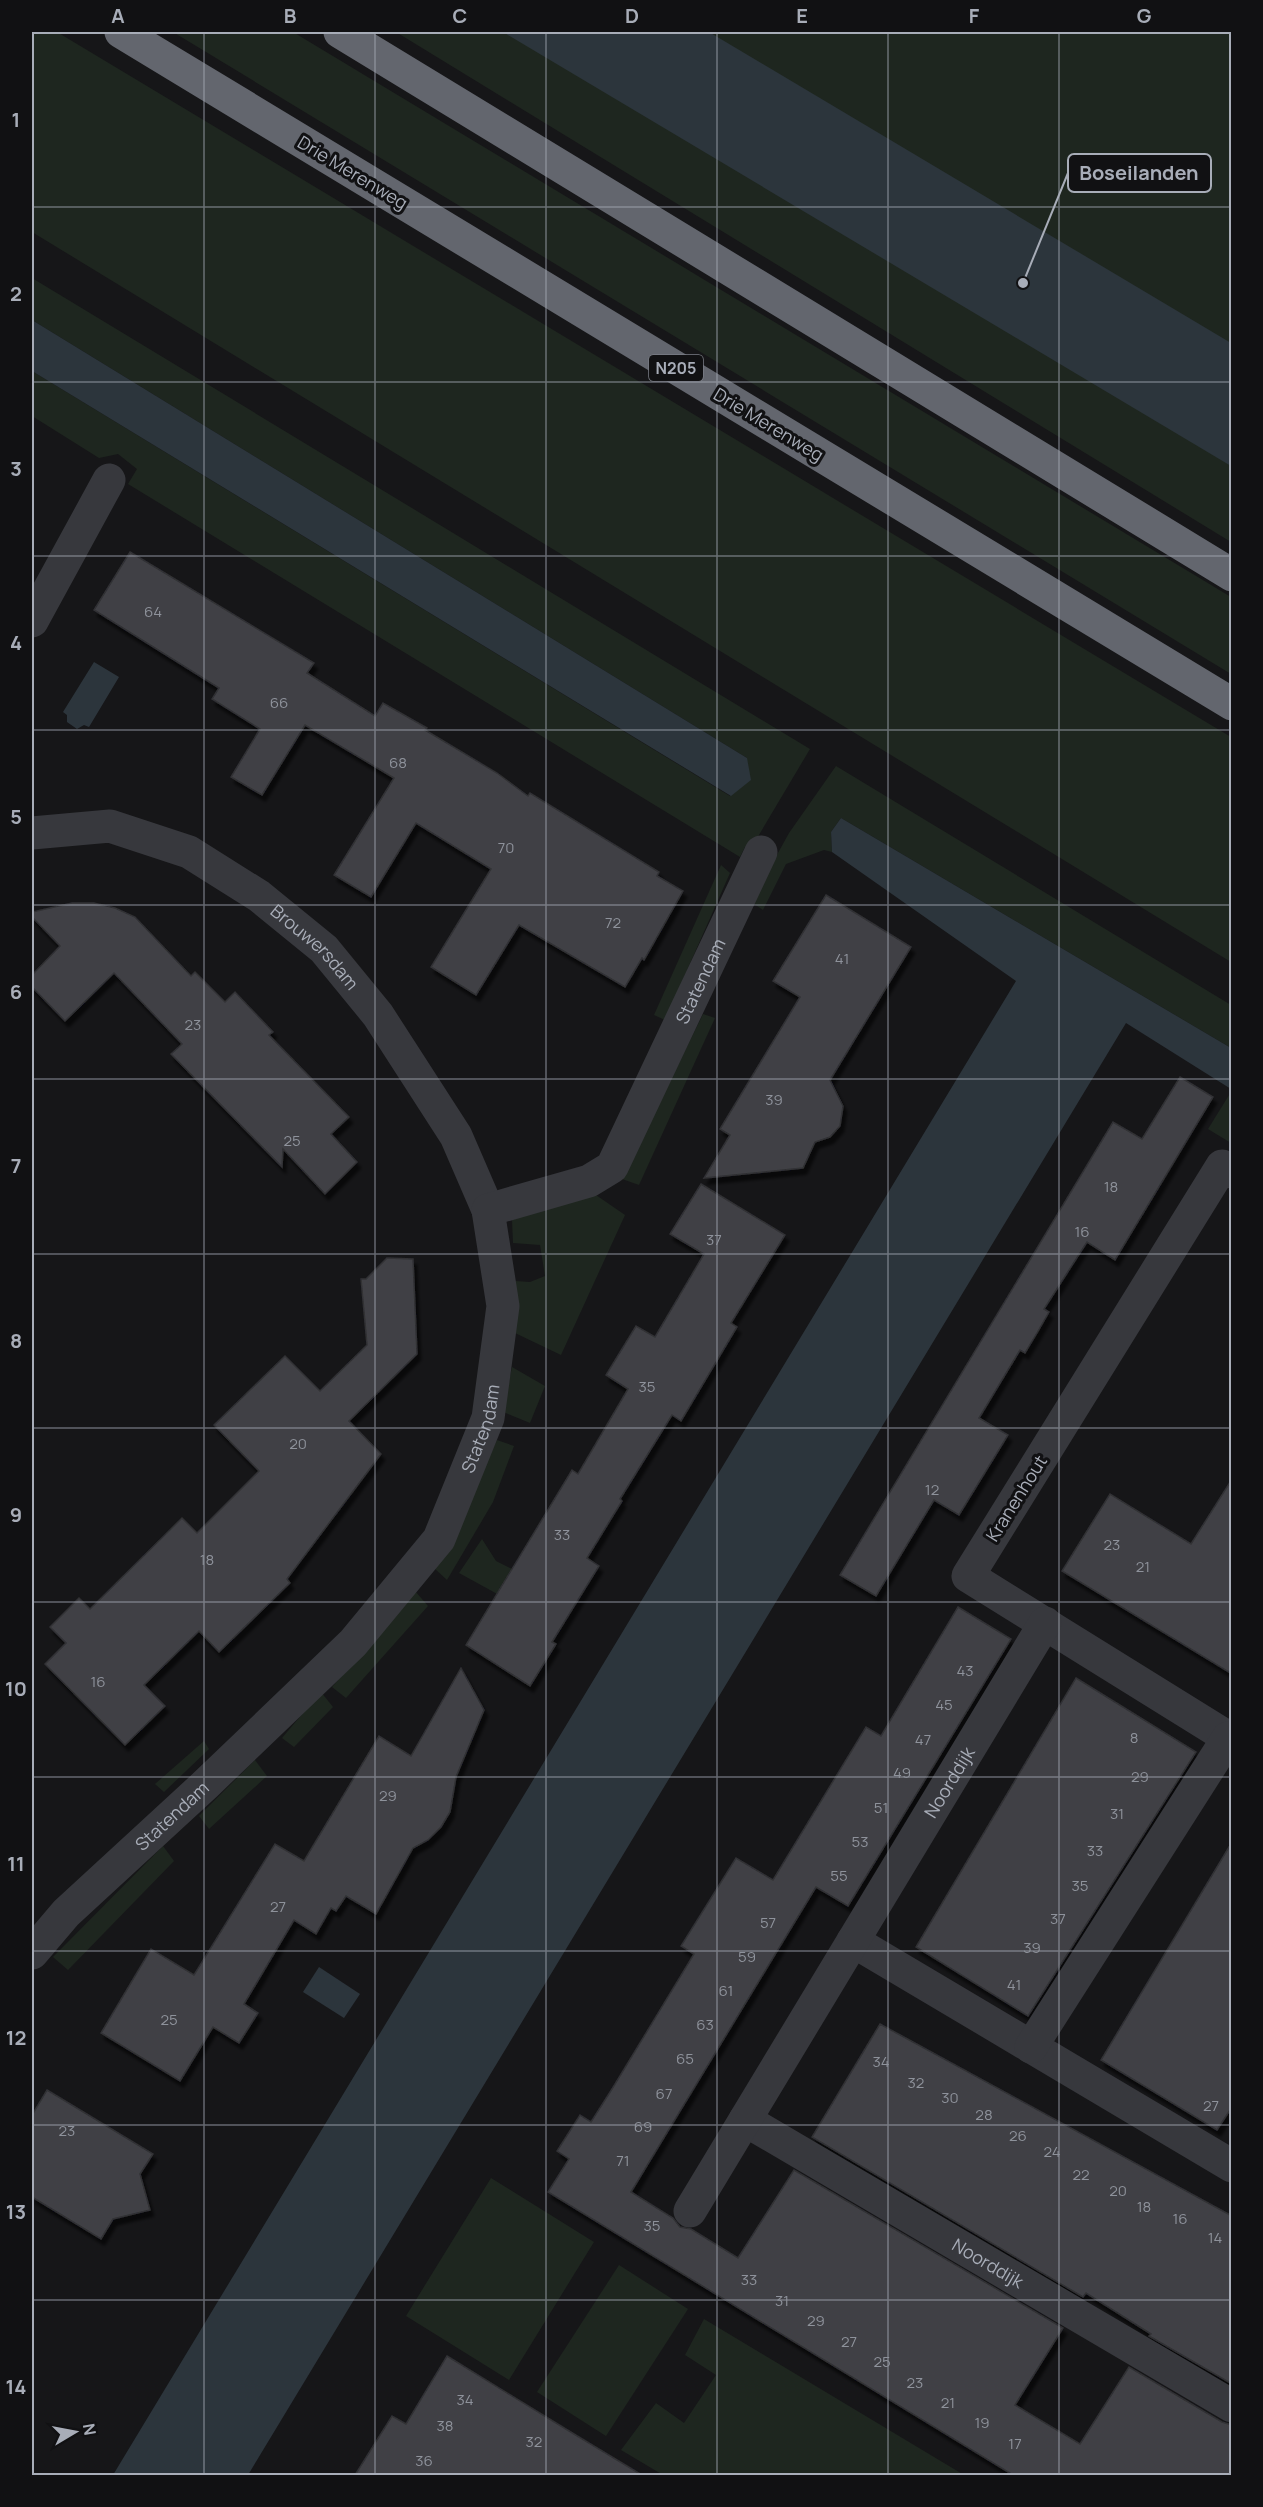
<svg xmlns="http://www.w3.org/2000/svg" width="1263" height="2507" font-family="Manrope,sans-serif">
	<defs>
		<filter id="shadow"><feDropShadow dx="3.5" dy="6" stdDeviation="1.5" flood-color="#0009"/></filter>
	</defs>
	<rect width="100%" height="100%" fill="#161618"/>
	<g fill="#1e261f">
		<polygon points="32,32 57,32 1231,737 1231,962 32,232"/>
		<polygon points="173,32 293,32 1231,597 1231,674"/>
		<polygon points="396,32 1231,32 1231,542"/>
		<polygon points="32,278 810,749 750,850 745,847 740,857 128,484 137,469 118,454 99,458 32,416 32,371 730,796 747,758 32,320"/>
		<polygon points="836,766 1231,1005 1231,1048 841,818 831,832 832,852 824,850 786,864 763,910 751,902 789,833"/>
		<polygon points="721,865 730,873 665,1020 654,1015"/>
		<polygon points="703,1014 715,1018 639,1185 622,1179"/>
		<polygon points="1231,1092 1231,1143 1208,1129"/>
		<polygon points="593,1193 625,1215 561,1355 515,1333 515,1281 530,1282 545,1276 540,1245 513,1243 512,1220"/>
		<polygon points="512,1367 545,1386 530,1423 503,1412"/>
		<polygon points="497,1440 514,1446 493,1502 447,1580 434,1568"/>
		<polygon points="482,1539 496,1561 575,1600 561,1629 459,1573"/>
		<polygon points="415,1591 428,1606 346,1698 332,1687"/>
		<polygon points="321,1692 333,1707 294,1747 282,1738"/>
		<polygon points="204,1741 209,1749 164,1792 155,1784"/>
		<polygon points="255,1760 267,1776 209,1829 199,1816"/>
		<polygon points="163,1846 174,1861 68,1970 53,1957"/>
		<polygon points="491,2178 594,2242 509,2380 406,2316"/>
		<polygon points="619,2265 688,2309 606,2436 537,2392"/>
		<polygon points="704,2319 964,2475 663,2475 621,2450 656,2403 684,2423 716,2375 685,2355"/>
	</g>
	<g fill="#2c353c">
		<polygon points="503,32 709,32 1231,343 1231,466"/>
		<polygon points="32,320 747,758 751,780 731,796 32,371"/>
		<polygon points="94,662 119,677 89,727 84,725 77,729 67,722 67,715 63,712"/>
		<polygon points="841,818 1231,1048 1231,1089 1126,1023 248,2475 113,2475 1016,981 832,852 831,832"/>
		<polygon points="319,1967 360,1994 344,2018 303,1992"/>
	</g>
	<g fill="#404145" stroke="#303034" stroke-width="1.5" filter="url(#shadow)">
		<polygon points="130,552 314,663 307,673 375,716 383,703 427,728 425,730 497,773 528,796 530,793 659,872 657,876 683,891 644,960 642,958 625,987 519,925 476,995 431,967 491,869 416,823 371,897 334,875 394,778 305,725 262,795 231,777 260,729 212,699 219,688 94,610"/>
		<polygon points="826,895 911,947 830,1080 843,1106 840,1126 830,1137 815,1142 803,1168 704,1178 730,1135 720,1129 800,997 773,981"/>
		<polygon points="72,903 94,903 115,908 135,917 191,976 195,972 225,1002 235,992 273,1032 269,1035 349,1117 331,1134 357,1162 325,1194 283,1149 282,1167 171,1054 182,1044 114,973 65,1021 32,987 32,975 60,946 32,917 32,912"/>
		<polygon points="1180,1077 1213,1097 1115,1260 1087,1242 1044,1309 1049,1312 1037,1333 1025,1353 1020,1350 979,1418 1008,1435 959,1515 934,1500 876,1596 840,1575 1113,1122 1142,1139"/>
		<polygon points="701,1184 785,1235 731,1323 737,1327 681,1421 672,1415 620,1499 622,1501 587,1558 599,1566 552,1642 556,1644 530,1686 466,1645 572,1470 578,1474 628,1389 606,1375 636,1326 655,1337 704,1254 670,1234"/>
		<polygon points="387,1258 413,1259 417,1354 349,1421 381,1454 287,1579 290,1583 219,1652 199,1631 144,1685 165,1706 125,1745 45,1664 66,1643 50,1627 79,1598 90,1609 182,1518 197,1533 259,1471 214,1425 285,1356 320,1391 367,1345 361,1279 366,1279"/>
		<polygon points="1232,1479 1232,1674 1062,1571 1110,1494 1191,1544"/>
		<polygon points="958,1607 1011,1639 848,1906 816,1887 631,2192 673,2218 680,2227 691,2229 738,2258 794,2170 1063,2328 1015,2405 1080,2444 1129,2367 1222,2422 1232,2425 1232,2475 1013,2475 548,2192 569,2159 557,2151 580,2115 591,2122 612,2089 694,1954 681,1946 736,1858 773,1880 866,1727 881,1736"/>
		<polygon points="461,1668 484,1710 456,1777 450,1812 441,1827 428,1840 413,1848 376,1914 346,1896 336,1911 331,1908 316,1934 294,1920 244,2004 258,2013 239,2043 213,2027 180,2081 101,2033 151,1949 194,1975 275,1844 304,1861 379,1736 411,1756"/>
		<polygon points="1076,1678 1196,1752 1028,2016 916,1947"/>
		<polygon points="1232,1842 1232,2107 1217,2130 1101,2060"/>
		<polygon points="880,2024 1232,2216 1232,2384 1149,2336 1151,2334 1086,2293 1083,2297 812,2137"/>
		<polygon points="47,2090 153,2154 140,2174 150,2210 113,2219 101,2239 32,2197 32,2115"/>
		<polygon points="447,2356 574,2434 642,2475 355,2475 392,2416 406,2424"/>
	</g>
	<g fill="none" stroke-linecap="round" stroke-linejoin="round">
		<g stroke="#37383d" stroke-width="33">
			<polyline points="32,621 109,480"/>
			<path id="s1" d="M32,833L110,826L189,852L259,896L324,949L378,1015L456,1136L488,1210"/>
			<polyline points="1232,1172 1222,1166 968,1576 1232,1740"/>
			<polyline points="853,1941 1232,2166"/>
			<path id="s2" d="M32,1953L66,1913L206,1784L353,1643L439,1539L488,1418L503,1306L488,1210L589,1181L612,1167L761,852"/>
			<polyline points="1031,2047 1228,1738"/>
			<path id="s3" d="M745,2120L1232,2406"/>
			<path id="s4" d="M690,2211L1045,1623"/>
		</g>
		<g stroke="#63666e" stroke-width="33">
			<polyline points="121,32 1232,704"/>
			<polyline points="340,32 1232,575"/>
		</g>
	</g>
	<path fill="none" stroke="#a8adb8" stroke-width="1.5" stroke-opacity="0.55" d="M204,32V2476M375,32V2476M546,32V2476M717,32V2476M888,32V2476M1059,32V2476M32,207H1232M32,382H1232M32,556H1232M32,730H1232M32,905H1232M32,1079H1232M32,1254H1232M32,1428H1232M32,1602H1232M32,1777H1232M32,1951H1232M32,2125H1232M32,2300H1232"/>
	<g text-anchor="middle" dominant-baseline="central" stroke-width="6" stroke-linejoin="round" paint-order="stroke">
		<g font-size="15" fill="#8e929b">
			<text x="153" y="611">64</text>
			<text x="279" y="702">66</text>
			<text x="398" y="762">68</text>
			<text x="506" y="847">70</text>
			<text x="613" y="922">72</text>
			<text x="842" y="958">41</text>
			<text x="193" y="1024">23</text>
			<text x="774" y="1099">39</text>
			<text x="292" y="1140">25</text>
			<text x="1111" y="1186">18</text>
			<text x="1082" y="1231">16</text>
			<text x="714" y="1239">37</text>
			<text x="647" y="1386">35</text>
			<text x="298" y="1443">20</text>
			<text x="932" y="1489">12</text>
			<text x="562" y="1534">33</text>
			<text x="1112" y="1544">23</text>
			<text x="207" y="1559">18</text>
			<text x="1143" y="1566">21</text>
			<text x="965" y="1670">43</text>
			<text x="98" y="1681">16</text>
			<text x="944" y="1704">45</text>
			<text x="1134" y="1737">8</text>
			<text x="923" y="1739">47</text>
			<text x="902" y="1772">49</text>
			<text x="1140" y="1776">29</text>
			<text x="388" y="1795">29</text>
			<text x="881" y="1807">51</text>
			<text x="1117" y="1813">31</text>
			<text x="860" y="1841">53</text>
			<text x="1095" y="1850">33</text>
			<text x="839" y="1875">55</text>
			<text x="1080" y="1885">35</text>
			<text x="278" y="1906">27</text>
			<text x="1058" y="1918">37</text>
			<text x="768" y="1922">57</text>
			<text x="1032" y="1947">39</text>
			<text x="747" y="1956">59</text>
			<text x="1014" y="1984">41</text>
			<text x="726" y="1990">61</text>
			<text x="169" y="2019">25</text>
			<text x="705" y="2024">63</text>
			<text x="685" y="2058">65</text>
			<text x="881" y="2061">34</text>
			<text x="916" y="2082">32</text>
			<text x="664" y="2093">67</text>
			<text x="950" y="2097">30</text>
			<text x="1211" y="2105">27</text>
			<text x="984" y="2114">28</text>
			<text x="643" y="2126">69</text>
			<text x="67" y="2130">23</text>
			<text x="1018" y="2135">26</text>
			<text x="1052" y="2151">24</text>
			<text x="623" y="2160">71</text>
			<text x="1081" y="2174">22</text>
			<text x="1118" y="2190">20</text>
			<text x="1144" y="2206">18</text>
			<text x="1180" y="2218">16</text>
			<text x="652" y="2225">35</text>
			<text x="1215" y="2237">14</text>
			<text x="749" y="2279">33</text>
			<text x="782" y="2300">31</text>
			<text x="816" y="2320">29</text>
			<text x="849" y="2341">27</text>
			<text x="882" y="2361">25</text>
			<text x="915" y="2382">23</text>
			<text x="465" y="2399">34</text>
			<text x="948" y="2402">21</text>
			<text x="982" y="2422">19</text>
			<text x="445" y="2425">38</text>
			<text x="534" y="2441">32</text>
			<text x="1015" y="2443">17</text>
			<text x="424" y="2460">36</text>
		</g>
		<rect fill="#111113" stroke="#7b7e86" stroke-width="1.5" x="649" y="355" width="54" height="26" rx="4.5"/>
		<g font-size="16" font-weight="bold" fill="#a8adb8">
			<text x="676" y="368">N205</text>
		</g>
		<g font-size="18" fill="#a8adb8" stroke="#111113">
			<text transform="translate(353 172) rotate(31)">Drie Merenweg</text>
			<text transform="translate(769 424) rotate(31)">Drie Merenweg</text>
			<text stroke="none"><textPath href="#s1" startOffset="320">Brouwersdam</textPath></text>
			<text stroke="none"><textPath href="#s2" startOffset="1260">Statendam</textPath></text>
			<text stroke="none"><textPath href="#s2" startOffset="700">Statendam</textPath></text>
			<text transform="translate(1016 1498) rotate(-58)">Kranenhout</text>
			<text stroke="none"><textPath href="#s4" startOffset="501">Noorddijk</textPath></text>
			<text stroke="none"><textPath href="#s2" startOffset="196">Statendam</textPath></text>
			<text stroke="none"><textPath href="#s3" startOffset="282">Noorddijk</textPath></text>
		</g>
	</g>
	<path fill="none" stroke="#a8adb8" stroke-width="2" d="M1023 283L1068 173"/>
	<circle fill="#a8adb8" stroke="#111113" stroke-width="2" cx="1023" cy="283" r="6"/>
	<rect fill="#111113" stroke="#a8adb8" stroke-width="2" x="1068" y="154" width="143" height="38" rx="6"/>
	<g font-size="20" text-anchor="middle" font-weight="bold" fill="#a8adb8">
		<text x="1139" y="180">Boseilanden</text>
	</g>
	<rect width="1263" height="2507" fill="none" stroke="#111113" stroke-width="66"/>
	<g transform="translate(75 2432) rotate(80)" stroke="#111113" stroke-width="4.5" paint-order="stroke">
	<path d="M0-4.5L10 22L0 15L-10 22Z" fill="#a8adb8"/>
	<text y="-9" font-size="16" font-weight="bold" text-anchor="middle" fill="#a8adb8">N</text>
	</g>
	<rect x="33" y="33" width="1197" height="2441" fill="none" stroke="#a8adb8" stroke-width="2"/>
	<g font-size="20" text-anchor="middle" font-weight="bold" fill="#a8adb8">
		<text x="118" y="23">A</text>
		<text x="290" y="23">B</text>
		<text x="460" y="23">C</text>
		<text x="632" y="23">D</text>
		<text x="802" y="23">E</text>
		<text x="974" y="23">F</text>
		<text x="1144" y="23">G</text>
		<text x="16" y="127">1</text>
		<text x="16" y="301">2</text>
		<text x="16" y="476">3</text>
		<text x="16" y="650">4</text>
		<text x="16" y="824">5</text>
		<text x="16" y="999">6</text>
		<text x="16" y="1173">7</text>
		<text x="16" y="1348">8</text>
		<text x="16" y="1522">9</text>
		<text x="16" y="1696">10</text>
		<text x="16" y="1871">11</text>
		<text x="16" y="2045">12</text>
		<text x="16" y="2219">13</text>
		<text x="16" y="2394">14</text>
	</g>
</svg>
